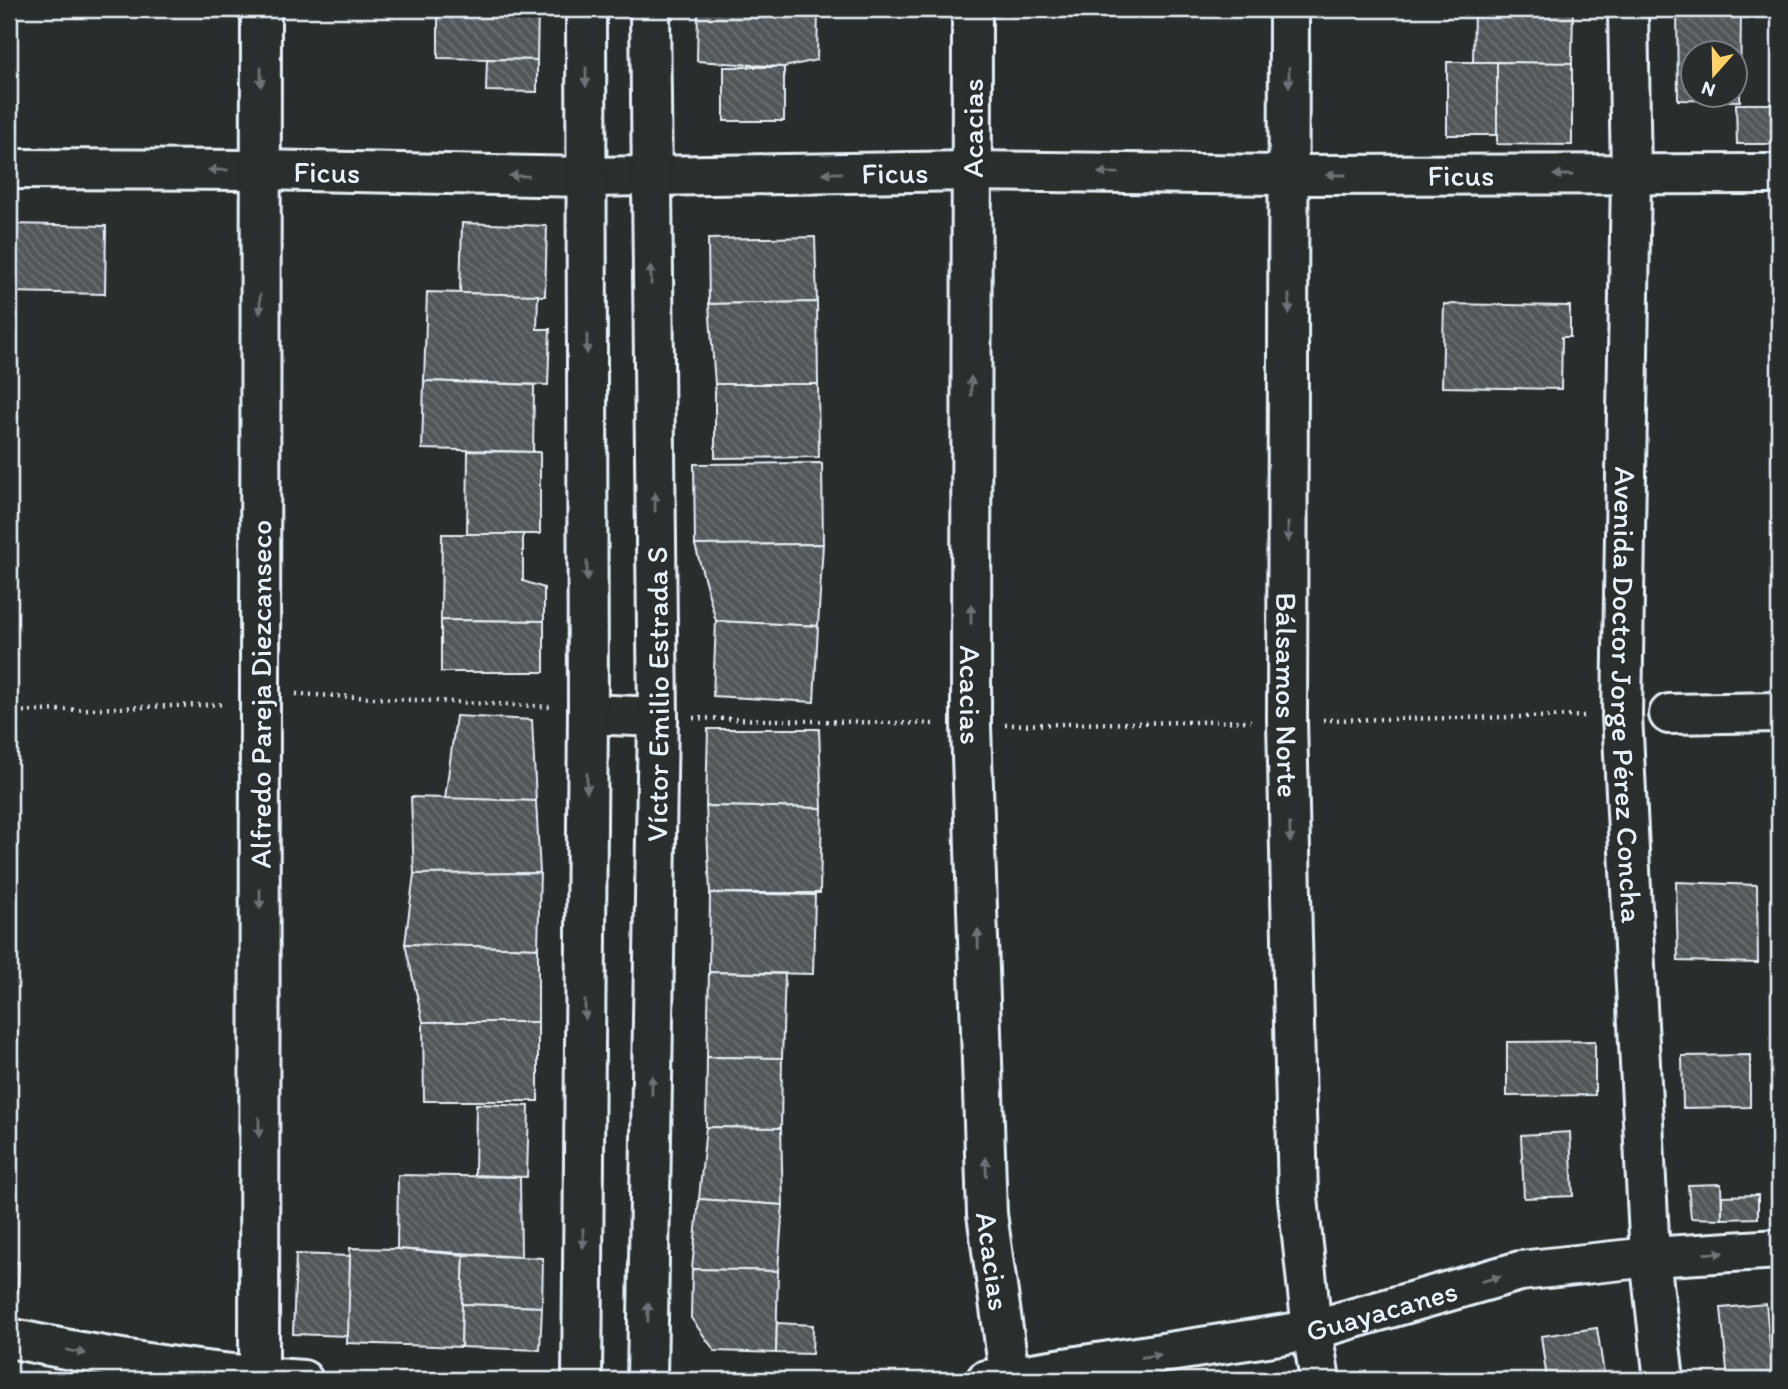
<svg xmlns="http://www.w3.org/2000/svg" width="1788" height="1389" font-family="Itim,sans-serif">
	<defs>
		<pattern id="building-back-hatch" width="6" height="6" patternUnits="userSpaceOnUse" patternTransform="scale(1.75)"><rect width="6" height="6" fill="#535759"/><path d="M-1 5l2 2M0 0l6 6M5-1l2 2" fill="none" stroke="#6c7072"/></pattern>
	</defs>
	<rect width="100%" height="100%" fill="#2a2d2e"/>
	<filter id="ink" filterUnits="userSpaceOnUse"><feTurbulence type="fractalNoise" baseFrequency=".0143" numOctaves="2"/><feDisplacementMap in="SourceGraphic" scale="14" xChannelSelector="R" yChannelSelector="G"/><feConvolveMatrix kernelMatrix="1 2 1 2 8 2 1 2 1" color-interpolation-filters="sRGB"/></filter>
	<g filter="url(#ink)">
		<g fill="url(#building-back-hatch)" stroke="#e8f1f8" stroke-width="2" fill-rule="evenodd">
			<polygon points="438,9 538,9 537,60 438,58"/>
			<polygon points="698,9 818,9 817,60 784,67 697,61"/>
			<polygon points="1474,9 1573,9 1572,63 1473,62"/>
			<path d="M1677,9H1741L1740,101L1678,100ZM1694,52H1736V94H1694Z"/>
			<polygon points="487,59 537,60 537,92 486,91"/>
			<rect x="1447" y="62" width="50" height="73"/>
			<polygon points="1497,62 1572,63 1572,145 1497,144"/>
			<rect x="724" y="67" width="60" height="54"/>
			<polygon points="1736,104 1779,104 1779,144 1737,144"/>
			<polygon points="462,223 547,226 545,296 460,293"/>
			<polygon points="9,224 106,226 105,294 9,292"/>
			<polygon points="815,237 817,302 709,304 708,239"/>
			<polygon points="427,292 538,295 537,329 550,329 548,385 424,381"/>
			<polygon points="817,302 818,384 715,384 709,304"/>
			<polygon points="1444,304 1570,306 1570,337 1562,337 1561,389 1442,387"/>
			<polygon points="424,381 534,385 533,452 422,449"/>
			<polygon points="715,384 818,384 819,457 715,458"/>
			<polygon points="468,451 540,452 540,534 467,534"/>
			<polygon points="822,463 823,544 695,545 694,464"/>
			<polygon points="442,534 523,534 523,581 544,588 544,621 441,620"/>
			<polygon points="823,544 818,626 716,621 695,545"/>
			<polygon points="441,620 544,621 544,672 441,672"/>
			<polygon points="716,621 818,626 814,702 713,696"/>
			<polygon points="456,716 532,720 536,801 445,799"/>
			<polygon points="708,729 819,729 822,808 706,806"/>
			<polygon points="411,797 536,801 540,873 414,874"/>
			<polygon points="706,806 822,808 820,893 710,893"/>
			<polygon points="540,873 538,948 405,944 414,874"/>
			<polygon points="1676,882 1757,885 1758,963 1678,961"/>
			<polygon points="710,893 815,895 813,974 709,972"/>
			<polygon points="405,944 538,948 538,1022 423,1022"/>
			<polygon points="709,972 785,974 782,1058 707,1057"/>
			<polygon points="423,1022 538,1022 538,1101 424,1101"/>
			<polygon points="1595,1041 1595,1095 1507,1096 1507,1042"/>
			<polygon points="1750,1055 1750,1107 1683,1108 1682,1056"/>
			<polygon points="707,1057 782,1058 781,1128 706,1127"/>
			<polygon points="476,1104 529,1106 527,1177 475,1175"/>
			<polygon points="706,1127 781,1128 783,1205 699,1199"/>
			<polygon points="1570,1132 1573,1196 1524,1198 1521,1135"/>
			<polygon points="398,1175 520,1177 521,1257 397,1249"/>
			<polygon points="1721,1184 1722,1219 1691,1218 1688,1185"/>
			<polygon points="1758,1195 1758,1218 1722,1219 1722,1196"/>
			<polygon points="699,1199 783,1205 778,1271 692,1269"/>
			<polygon points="350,1248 397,1249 464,1255 461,1347 347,1343"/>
			<polygon points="296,1254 350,1256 348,1336 293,1334"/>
			<polygon points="464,1255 543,1258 542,1307 462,1304"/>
			<polygon points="9,1261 19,1262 18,1292 9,1292"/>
			<polygon points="692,1269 778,1271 776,1353 715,1351 691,1318"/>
			<polygon points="462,1304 542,1307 540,1350 461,1347"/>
			<polygon points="1766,1304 1773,1380 1728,1380 1721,1308"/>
			<polygon points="777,1323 813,1325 812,1354 776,1353"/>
			<polygon points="1597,1328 1605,1380 1547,1380 1541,1336"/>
		</g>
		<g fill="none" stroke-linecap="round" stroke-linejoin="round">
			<defs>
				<g id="minor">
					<path id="s1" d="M972,9L971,725L987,1214L1010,1380"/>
					<path id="s2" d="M1289,9L1287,720L1298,1198L1312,1330L1320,1380"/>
					<path id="s3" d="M1628,9L1631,175L1622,715L1650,1257L1664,1380"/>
					<path id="s4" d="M9,169L260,170L587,177L972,171L1289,175L1779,174"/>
					<polyline points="1669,714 1779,712"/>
					<path d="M9,1338C106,1358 204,1374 303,1380"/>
					<path id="s5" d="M259,1380L261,9"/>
					<path id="s6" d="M986,1380L1312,1330L1520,1271L1650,1257L1779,1249"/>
				</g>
				<g id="major">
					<polyline points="588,714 658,717"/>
					<polyline points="582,1380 588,714 586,9"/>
					<path id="s7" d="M647,1380L658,717L650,9"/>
				</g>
			</defs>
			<use href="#minor" stroke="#e8f1f8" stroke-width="44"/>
			<use href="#major" stroke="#e8f1f8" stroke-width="44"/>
			<g stroke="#e8f1f8" stroke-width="4.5" stroke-dasharray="2 5" stroke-linecap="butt">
				<polyline points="296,694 553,707"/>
				<polyline points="9,712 225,704"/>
				<polyline points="693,718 936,724"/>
				<polyline points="1323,720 1587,716"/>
				<polyline points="1005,725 1251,721"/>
			</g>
			<use href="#minor" stroke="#2a2d2e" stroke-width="38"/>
			<use href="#major" stroke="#2a2d2e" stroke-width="38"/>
		</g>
		<defs><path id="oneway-solid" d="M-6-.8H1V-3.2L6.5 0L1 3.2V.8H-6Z" transform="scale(1.75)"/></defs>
		<g fill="#6c7275">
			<use href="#oneway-solid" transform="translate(261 77) rotate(90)"/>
			<use href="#oneway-solid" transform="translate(586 77) rotate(90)"/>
			<use href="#oneway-solid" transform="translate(1289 77) rotate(90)"/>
			<use href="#oneway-solid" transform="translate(218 170) rotate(-180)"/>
			<use href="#oneway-solid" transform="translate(832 173) rotate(179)"/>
			<use href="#oneway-solid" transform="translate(1108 173) rotate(-179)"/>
			<use href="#oneway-solid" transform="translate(1336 175) rotate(180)"/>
			<use href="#oneway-solid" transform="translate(1563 175) rotate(180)"/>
			<use href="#oneway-solid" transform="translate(519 176) rotate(-179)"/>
			<use href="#oneway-solid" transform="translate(651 275) rotate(-91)"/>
			<use href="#oneway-solid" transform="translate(260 304) rotate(90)"/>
			<use href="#oneway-solid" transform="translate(1289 304) rotate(90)"/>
			<use href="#oneway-solid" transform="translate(587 344) rotate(90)"/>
			<use href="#oneway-solid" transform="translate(971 386) rotate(-90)"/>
			<use href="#oneway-solid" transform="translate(655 502) rotate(-91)"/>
			<use href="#oneway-solid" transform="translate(1288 532) rotate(90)"/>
			<use href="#oneway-solid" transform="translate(587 571) rotate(90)"/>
			<use href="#oneway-solid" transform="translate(971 614) rotate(-90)"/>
			<use href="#oneway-solid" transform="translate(587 783) rotate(90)"/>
			<use href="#oneway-solid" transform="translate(1290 833) rotate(89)"/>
			<use href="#oneway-solid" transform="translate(260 899) rotate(90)"/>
			<use href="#oneway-solid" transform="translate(978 939) rotate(-92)"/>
			<use href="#oneway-solid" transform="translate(585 1010) rotate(90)"/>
			<use href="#oneway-solid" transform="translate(652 1085) rotate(-89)"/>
			<use href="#oneway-solid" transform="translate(259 1127) rotate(90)"/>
			<use href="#oneway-solid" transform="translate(986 1167) rotate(-92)"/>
			<use href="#oneway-solid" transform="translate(583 1238) rotate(90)"/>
			<use href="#oneway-solid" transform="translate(1714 1253) rotate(-3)"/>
			<use href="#oneway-solid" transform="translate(1491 1279) rotate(-15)"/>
			<use href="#oneway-solid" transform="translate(648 1312) rotate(-89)"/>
			<use href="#oneway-solid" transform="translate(76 1352) rotate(11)"/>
			<use href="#oneway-solid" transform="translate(1151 1356) rotate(-9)"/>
		</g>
	</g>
	<g text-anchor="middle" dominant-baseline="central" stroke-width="6" stroke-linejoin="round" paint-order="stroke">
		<g font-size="30" fill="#e8f1f8" stroke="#2a2d2e">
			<text transform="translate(972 128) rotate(-90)">Acacias</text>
			<text stroke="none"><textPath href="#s4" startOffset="318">Ficus</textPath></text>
			<text stroke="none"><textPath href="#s4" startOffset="886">Ficus</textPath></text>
			<text stroke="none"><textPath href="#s4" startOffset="1452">Ficus</textPath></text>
			<text stroke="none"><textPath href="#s5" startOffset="686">Alfredo Pareja Diezcanseco</textPath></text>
			<text stroke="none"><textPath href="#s7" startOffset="686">Víctor Emilio Estrada S</textPath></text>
			<text stroke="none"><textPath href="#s1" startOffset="686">Acacias</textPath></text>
			<text stroke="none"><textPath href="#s2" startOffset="686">Bálsamos Norte</textPath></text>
			<text stroke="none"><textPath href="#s3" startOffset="686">Avenida Doctor Jorge Pérez Concha</textPath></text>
			<text stroke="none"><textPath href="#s1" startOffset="1253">Acacias</textPath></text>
			<text stroke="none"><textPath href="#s6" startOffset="402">Guayacanes</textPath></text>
		</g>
	</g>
	<rect width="1788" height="1389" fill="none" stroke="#2a2d2e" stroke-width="35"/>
	<rect x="18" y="18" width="1753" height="1354" fill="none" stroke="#e8f1f8" stroke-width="2.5" filter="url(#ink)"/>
	<g transform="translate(1714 74) rotate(200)"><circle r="33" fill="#2a2d2e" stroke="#767b7f" stroke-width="2"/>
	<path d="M0-5L12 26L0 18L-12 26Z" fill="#ffd166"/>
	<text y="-10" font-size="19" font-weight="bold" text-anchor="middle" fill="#e8f1f8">N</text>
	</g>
</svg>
